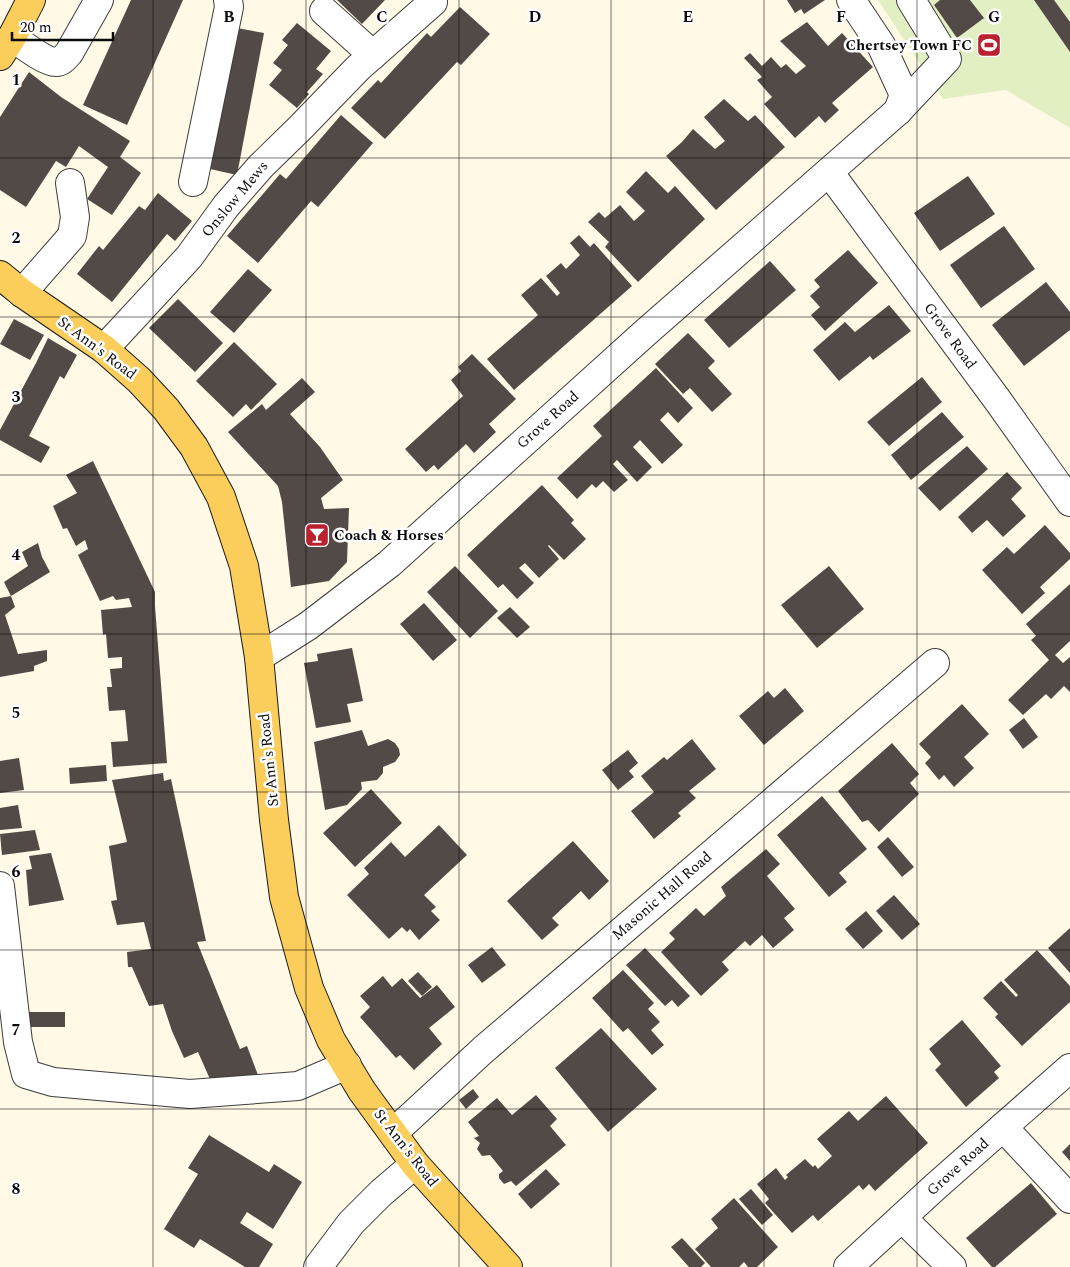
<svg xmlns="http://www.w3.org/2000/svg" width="1070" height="1267" font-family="Spectral,serif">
	<rect width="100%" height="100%" fill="#fff9e6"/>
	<polygon fill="#e2efc3" points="878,0 1070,0 1070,128 1006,90 943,99"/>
	<g fill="#524a46">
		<polygon points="131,0 183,0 127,125 83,105"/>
		<polygon points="337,0 385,0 362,24"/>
		<polygon points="787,0 825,0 804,14 801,9 795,13"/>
		<polygon points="940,0 970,0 984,18 957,38 934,5"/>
		<polygon points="1034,0 1054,0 1070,22 1070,52"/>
		<polygon points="460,7 490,34 461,65 457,62 385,139 351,108 378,80 381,83 427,33 431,37"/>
		<polygon points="807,22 828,46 842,33 873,67 832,103 839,110 825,123 819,116 795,138 764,104 772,97 757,80 762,77 744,58 750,53 762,66 771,57 781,68 786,64 796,74 806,66 780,41"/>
		<polygon points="297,23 331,51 316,69 323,74 307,92 309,94 297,108 269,85 282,70 273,63 288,45 282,40"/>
		<polygon points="237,28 264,33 237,175 210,169"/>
		<polygon points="29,72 61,97 130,141 120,157 141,173 112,215 87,199 108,167 79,146 66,167 56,161 26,207 0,190 0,117"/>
		<polygon points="724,99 748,121 755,115 785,147 716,210 666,156 682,142 693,129 715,149 725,141 704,117"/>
		<polygon points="341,115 373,143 318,207 311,201 258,263 227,236 280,174 286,179"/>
		<polygon points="646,171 668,193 675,186 705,219 638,282 605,247 609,242 588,222 599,212 605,218 620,205 634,221 645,211 626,192"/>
		<polygon points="968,176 995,214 940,251 914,213"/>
		<polygon points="158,193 192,221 175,241 167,234 112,302 77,274 99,246 103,250 139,206 145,210"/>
		<polygon points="1004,226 1035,269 981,308 950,265"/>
		<polygon points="579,235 590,247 594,243 632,286 514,390 487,359 538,315 521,295 541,278 557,296 560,293 546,276 561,263 566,269 580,255 570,243"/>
		<polygon points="848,250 878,283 825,331 811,315 820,307 810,296 820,287 814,280"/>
		<polygon points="770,261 796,290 729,348 704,320"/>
		<polygon points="248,269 272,290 234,333 210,312"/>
		<polygon points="1046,282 1070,312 1070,330 1024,366 992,325"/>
		<polygon points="178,299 223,343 195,372 149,328"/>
		<polygon points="889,305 911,331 873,360 870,356 839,381 813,350 845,322 855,332"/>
		<polygon points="14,319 44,335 30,360 0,344"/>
		<polygon points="688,333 715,361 708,368 732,394 712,412 690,388 683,394 655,364"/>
		<polygon points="48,338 77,355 64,379 60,376 29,436 50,447 41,463 0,440 0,430 36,363"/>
		<polygon points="234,342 277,384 251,410 246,404 233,417 196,381"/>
		<polygon points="472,354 516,399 489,424 496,432 474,453 466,444 438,470 434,465 426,472 405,449 463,396 451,380 461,371 458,367"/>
		<polygon points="656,368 693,408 678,423 668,412 660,420 683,445 662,464 640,440 633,447 652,467 637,482 617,460 613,464 628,480 614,492 603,481 596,488 592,484 577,499 557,478 602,436 593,426"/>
		<polygon points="922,377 942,402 889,446 867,422"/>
		<polygon points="302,378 315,392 290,414 320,447 343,480 321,498 324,509 349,508 347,562 329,581 291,587 282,502 278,486 228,432 262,404 266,410"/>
		<polygon points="942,412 964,437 911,480 891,455"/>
		<polygon points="967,446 988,469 940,511 918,488"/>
		<polygon points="93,461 155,592 155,606 167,763 113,767 111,742 128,741 125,710 109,711 107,687 112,687 110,669 122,668 122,657 108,658 106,634 103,635 101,610 132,607 129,598 116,600 113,596 100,601 78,555 88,549 85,540 76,546 67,528 63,529 53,506 77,493 66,475"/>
		<polygon points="1007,472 1022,488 1011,499 1026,516 1003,537 987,520 972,533 958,517"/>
		<polygon points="542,485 574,520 571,523 586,539 564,560 549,545 548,546 559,559 539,578 525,563 519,568 534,583 517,599 503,584 498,588 467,555"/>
		<polygon points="1045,525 1070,553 1070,559 1040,587 1045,593 1022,614 982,570 1007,547 1014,554"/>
		<polygon points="38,543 42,557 50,572 11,596 15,607 5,615 18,654 47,650 47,661 34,666 34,671 0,677 0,598 11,596 4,582 28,566 22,552"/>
		<polygon points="455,566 498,611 470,638 427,592"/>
		<polygon points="829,566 864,609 817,648 781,605"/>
		<polygon points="1070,584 1070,641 1055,655 1063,663 1070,657 1070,692 1064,686 1051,699 1046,694 1023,715 1008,700 1049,660 1031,640 1036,636 1026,624"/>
		<polygon points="424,603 457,640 433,661 400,624"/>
		<polygon points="510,607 530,627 517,638 497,618"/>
		<polygon points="352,648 363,701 347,704 351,722 316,728 304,663 318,661 317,654"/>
		<polygon points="785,688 804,711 764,745 739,716 768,691 774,698"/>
		<polygon points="962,704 989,734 964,757 974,768 954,787 944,775 939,780 925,763 931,757 919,744"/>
		<polygon points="1024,718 1038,737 1023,749 1009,730"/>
		<polygon points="362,730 368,746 388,739 395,743 399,749 400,755 395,762 383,767 383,773 377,780 361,782 362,789 347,805 325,810 314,742"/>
		<polygon points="692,739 716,769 689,791 696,798 678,813 681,816 654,839 631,811 654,792 641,776 664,757 667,760"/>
		<polygon points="892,743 919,774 910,783 919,794 879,832 868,820 862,822 838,791"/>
		<polygon points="628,750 638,763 629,771 634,777 618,790 602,770"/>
		<polygon points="19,758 24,790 0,793 0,761"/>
		<polygon points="106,765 107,781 70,784 69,768"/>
		<polygon points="163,773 164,781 171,779 206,941 197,942 240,1049 247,1046 261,1083 213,1086 198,1052 184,1058 172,1031 163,1004 149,1006 132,967 128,967 127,952 151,949 144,922 117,925 111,901 117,900 109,846 127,842 112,780"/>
		<polygon points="371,789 402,823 355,867 323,833"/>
		<polygon points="822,796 867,849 839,873 847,882 829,897 777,835"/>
		<polygon points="18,805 22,828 0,830 0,808"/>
		<polygon points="439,825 467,855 424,895 436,907 431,911 440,920 419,940 410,929 407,932 402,927 389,939 347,895 369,874 364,868 391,842 405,857"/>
		<polygon points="35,830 40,850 2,855 0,834"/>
		<polygon points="888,837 914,867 902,877 877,847"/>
		<polygon points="573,841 609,881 589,900 581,891 552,918 559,925 542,940 507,901"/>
		<polygon points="766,849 780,864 767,876 795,909 784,918 794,930 773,948 762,935 750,946 745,941 722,962 729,970 701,996 661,952 675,939 669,933 696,908 704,916 726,896 721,887"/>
		<polygon points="51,853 64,900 29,906 26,870 32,869 29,856"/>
		<polygon points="894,895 920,924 902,940 876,911"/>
		<polygon points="866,911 883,931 863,949 845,929"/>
		<polygon points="1070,928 1070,973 1048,948"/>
		<polygon points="492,947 506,965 482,983 468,965"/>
		<polygon points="645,948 690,996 678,1007 672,1000 665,1006 626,965"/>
		<polygon points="1037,950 1070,986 1070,1002 1022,1046 995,1017 998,1014 983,998 1001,981 1016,997 1018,995 1004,980"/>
		<polygon points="623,970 654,1003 648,1009 660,1022 651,1030 664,1045 652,1055 628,1028 623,1032 592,998"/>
		<polygon points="418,972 432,987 422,996 408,981"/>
		<polygon points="383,976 392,987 402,978 420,998 437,985 455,1007 429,1028 442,1044 414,1070 400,1055 396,1058 360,1017 370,1007 360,996"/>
		<rect x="24" y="1012" width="41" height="15"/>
		<polygon points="962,1020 1001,1066 994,1072 999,1078 966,1107 935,1070 941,1064 929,1049"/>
		<polygon points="601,1028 657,1089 608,1132 555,1068"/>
		<polygon points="473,1089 479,1097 466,1109 459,1100"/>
		<polygon points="536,1095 557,1119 550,1126 566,1145 516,1186 511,1181 504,1184 499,1178 499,1174 503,1171 490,1155 482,1156 477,1149 480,1143 474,1138 479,1136 468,1122 497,1098 512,1115"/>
		<polygon points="886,1096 928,1143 875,1191 869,1184 863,1190 859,1185 818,1221 813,1215 792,1233 765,1203 769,1199 757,1184 776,1168 785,1180 788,1177 786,1175 805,1159 813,1167 815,1165 818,1169 832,1156 817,1139 849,1111 858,1121"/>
		<polygon points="209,1135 269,1172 274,1164 302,1182 273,1229 247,1212 240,1223 273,1244 259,1267 245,1267 200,1239 194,1248 164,1229 198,1174 188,1168"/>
		<polygon points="1070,1144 1070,1161 1062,1152"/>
		<polygon points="546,1169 560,1184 531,1209 518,1194"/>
		<polygon points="1031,1183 1057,1214 995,1267 992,1267 966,1238"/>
		<polygon points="751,1189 773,1215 762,1225 739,1199"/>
		<polygon points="734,1198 778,1247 757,1267 748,1267 744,1262 739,1267 711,1267 695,1249 718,1228 711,1219"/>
		<polygon points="682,1238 705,1263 701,1267 689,1267 671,1247"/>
	</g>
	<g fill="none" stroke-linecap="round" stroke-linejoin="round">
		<defs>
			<g id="minor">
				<polyline points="851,0 881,45 904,95 898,111"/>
				<polyline points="324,11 373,55"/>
				<path d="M12,37C22,44 45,62 56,62C62,62 65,57 69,53L99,0"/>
				<polyline points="829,172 996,398 1070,502"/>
				<polyline points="193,182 229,7 228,0"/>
				<polyline points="22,293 72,236 75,217 70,183"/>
				<polyline points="104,349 189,257 226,206 261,166 301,127 358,68 433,2"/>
				<polyline points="259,657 308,626 389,564 645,333 898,111 947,59 911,0"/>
				<polyline points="0,886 18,1042 26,1074 53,1082 190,1094 298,1086 347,1065"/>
				<polyline points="1003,1127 1070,1199"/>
				<polyline points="393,1133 483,1050 935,663"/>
				<polyline points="902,1218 952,1267"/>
				<polyline points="318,1267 351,1223 381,1193 415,1164"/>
				<polyline points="848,1267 935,1187 1070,1068"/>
			</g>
			<g id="major">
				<polyline points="0,56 12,37 31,0"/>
				<polyline points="0,275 22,293 104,349 139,380 166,409 194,447 221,497 244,566 259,657 274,820 284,897 309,988 331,1040 362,1091 415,1164 508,1267"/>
			</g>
		</defs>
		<use href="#minor" stroke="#3d3d3d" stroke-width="30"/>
		<use href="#major" stroke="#1b1b1b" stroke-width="30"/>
		<use href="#minor" stroke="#fff" stroke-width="28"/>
		<use href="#major" stroke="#fbcd5a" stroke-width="28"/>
	</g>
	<path fill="none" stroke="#0a0a0a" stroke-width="1" stroke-opacity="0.55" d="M153,0V1267M306,0V1267M459,0V1267M611,0V1267M764,0V1267M917,0V1267M0,158H1070M0,317H1070M0,475H1070M0,634H1070M0,792H1070M0,950H1070M0,1109H1070"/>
	<defs>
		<symbol id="stadium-square" viewBox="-11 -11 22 22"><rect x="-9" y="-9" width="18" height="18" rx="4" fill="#ba212f" stroke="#fff"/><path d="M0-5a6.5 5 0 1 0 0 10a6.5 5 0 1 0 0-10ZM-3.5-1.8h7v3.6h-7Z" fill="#fff"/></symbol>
		<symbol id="bar-square" viewBox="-11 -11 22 22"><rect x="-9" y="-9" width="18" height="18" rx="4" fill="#ba212f" stroke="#fff"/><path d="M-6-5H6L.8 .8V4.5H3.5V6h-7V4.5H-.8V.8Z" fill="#fff"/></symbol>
	</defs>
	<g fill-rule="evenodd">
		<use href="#stadium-square" x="975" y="31" width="28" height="28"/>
		<use href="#bar-square" x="303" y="521" width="28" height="28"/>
	</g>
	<g text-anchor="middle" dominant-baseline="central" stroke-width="5" stroke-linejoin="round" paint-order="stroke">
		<g font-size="15" font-weight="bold" fill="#0a0a0a" stroke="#fff" text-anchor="end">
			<text x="972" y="45">Chertsey Town FC</text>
			<text x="334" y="535" text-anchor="start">Coach &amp; Horses</text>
		</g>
		<g font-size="15" fill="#0a0a0a" stroke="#fff">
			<text transform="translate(235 199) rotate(-50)">Onslow Mews</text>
			<text transform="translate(950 336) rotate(54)">Grove Road</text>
			<text transform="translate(97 348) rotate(37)">St Ann's Road</text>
			<text transform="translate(548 420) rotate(-42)">Grove Road</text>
			<text transform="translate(269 760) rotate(-96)">St Ann's Road</text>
			<text transform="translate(662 896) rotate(-41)">Masonic Hall Road</text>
			<text transform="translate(406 1148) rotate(52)">St Ann's Road</text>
			<text transform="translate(958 1167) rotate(-42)">Grove Road</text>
		</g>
	</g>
	<g font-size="16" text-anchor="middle" font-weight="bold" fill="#0a0a0a" stroke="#fff" stroke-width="5" stroke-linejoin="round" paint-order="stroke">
		<text x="229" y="22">B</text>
		<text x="382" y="22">C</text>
		<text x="535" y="22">D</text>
		<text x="688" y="22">E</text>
		<text x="841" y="22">F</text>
		<text x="994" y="22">G</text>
		<text x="16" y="85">1</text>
		<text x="16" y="243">2</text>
		<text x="16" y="402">3</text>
		<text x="16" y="560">4</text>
		<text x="16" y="718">5</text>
		<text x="16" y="877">6</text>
		<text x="16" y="1035">7</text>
		<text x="16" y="1194">8</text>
	</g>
	<path d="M12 32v8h101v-8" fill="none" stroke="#0a0a0a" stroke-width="2.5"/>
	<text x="20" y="32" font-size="15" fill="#0a0a0a" stroke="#ffffff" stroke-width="4" paint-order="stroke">20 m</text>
</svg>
